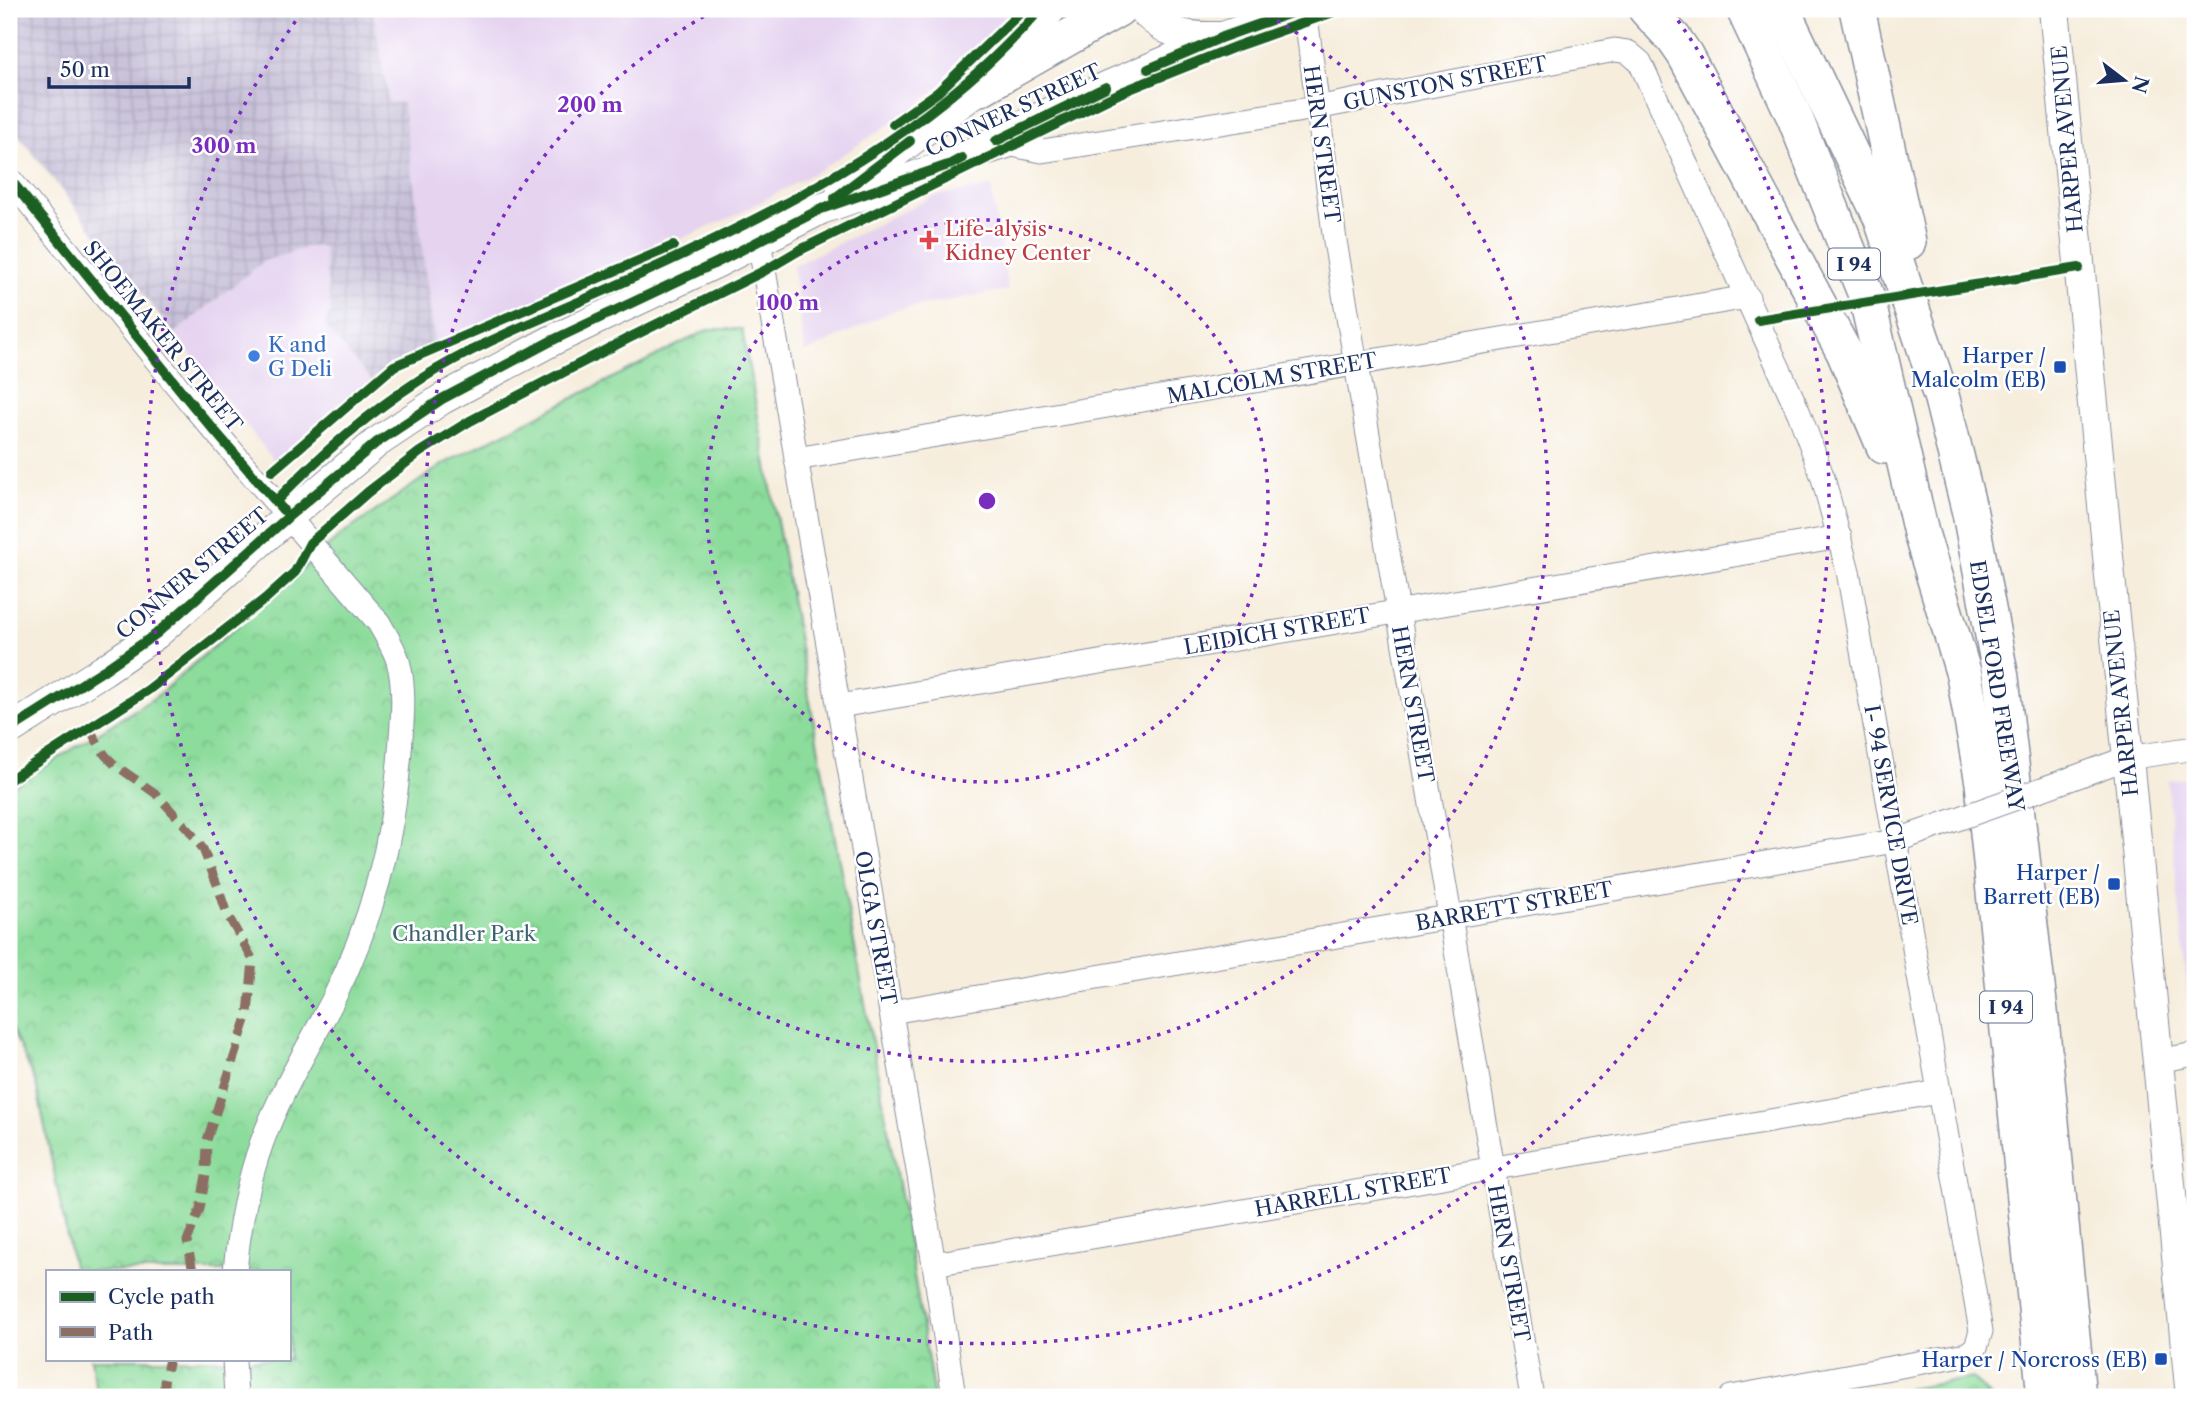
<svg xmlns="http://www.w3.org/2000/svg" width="2204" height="1406" font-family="'Libre Caslon Text',serif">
	<defs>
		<pattern id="industrial-grid" width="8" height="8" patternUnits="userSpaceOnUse" patternTransform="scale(1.75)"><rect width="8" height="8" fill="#c7c0d8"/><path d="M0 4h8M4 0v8" fill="none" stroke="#aaa5bc"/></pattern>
		<pattern id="park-crowns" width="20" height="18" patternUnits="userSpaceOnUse" patternTransform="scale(1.75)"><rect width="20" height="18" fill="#8cdc9b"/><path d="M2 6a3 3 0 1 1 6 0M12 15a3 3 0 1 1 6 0" fill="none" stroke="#78bd88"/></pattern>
	</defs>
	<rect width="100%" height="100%" fill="#fff"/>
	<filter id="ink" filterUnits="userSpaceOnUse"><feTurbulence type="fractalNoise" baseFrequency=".0143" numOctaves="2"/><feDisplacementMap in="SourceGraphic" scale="14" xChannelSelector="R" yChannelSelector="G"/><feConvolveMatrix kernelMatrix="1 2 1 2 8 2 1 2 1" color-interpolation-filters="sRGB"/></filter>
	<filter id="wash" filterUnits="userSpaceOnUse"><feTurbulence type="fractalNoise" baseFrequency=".00686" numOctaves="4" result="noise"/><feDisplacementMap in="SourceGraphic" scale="28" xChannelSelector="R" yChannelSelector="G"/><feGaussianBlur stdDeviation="1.57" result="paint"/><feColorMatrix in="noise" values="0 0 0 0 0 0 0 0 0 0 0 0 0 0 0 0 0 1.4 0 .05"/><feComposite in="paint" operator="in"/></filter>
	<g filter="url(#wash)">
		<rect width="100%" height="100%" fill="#f6eddc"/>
		<g fill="#e5d3f0">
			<polygon points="373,9 1020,9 988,42 941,86 910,111 821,169 734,216 435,346 403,102 389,102"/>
			<polygon points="991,187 1008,290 895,310 805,353 793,266 934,196"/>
			<polygon points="323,246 331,312 323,324 372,381 275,462 175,334 264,261 308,247"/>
			<polygon points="2195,776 2195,1037 2192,1038 2167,781"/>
		</g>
		<polygon fill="url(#industrial-grid)" points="22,9 373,9 389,102 403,102 435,346 372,381 323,324 331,312 323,246 308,247 264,261 174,334 9,123 9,12"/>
		<g fill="url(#park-crowns)" stroke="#54867c" stroke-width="2">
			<polygon points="709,329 742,329 907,1233 934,1397 97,1397 91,1359 289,1359 289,1271 74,1271 36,1083 9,1023 9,789 157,696 340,536 445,463"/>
			<polygon points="1973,1378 1990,1397 1860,1397"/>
		</g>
	</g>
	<g filter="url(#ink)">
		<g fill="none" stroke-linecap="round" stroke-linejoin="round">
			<defs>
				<g id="minor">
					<polyline points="1305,9 1335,241 1532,1397"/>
					<polyline points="987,153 1012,145 1042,151 1316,108 1615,50 1628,52 1640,62 1799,413 1823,478 1848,571 1981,1331 1976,1347 1967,1354 1731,1397"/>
					<path d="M9,178L195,408L379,623C386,636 394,648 398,661C406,689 402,723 400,751C394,838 372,922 333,1000C309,1047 280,1092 262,1142C247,1184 239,1227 235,1271"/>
					<polyline points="759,241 934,1264 954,1397"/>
					<polyline points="796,459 1748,297"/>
					<polyline points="839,706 1840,537"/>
					<polyline points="2070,779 2127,758 2195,748"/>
					<polyline points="891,1012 1895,841 1932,828"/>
					<polyline points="2157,1061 2195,1054"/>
					<polyline points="934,1264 1939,1092"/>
					<polyline points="234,1359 236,1397"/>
				</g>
				<g id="major">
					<path d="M1142,9C1165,33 1184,38 1217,37"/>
					<polyline points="2054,9 2191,1397"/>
					<polyline points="841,194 980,88 1051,9"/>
					<polyline points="9,730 104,670 156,634 288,517 376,443 442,399 553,340 718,262 821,209 951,164 1032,121 1108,86 1223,37 1302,9"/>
				</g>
				<g id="highway">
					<polyline points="1646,9 1674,39 1685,55 1844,352 1884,446"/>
					<polyline points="1744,9 1795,118 1866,295 1921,533 1964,675 1983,783 2045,1397"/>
					<polyline points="1782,9 1881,217 1942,399 1970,513 2001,678 2041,1020 2078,1397"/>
					<polyline points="1857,9 1908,242"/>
					<polyline points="980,88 1118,9"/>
				</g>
			</defs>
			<use href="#minor" stroke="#888e9d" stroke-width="25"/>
			<use href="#major" stroke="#888e9d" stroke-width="32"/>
			<use href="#highway" stroke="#888e9d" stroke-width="38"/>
			<use href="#minor" stroke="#fff" stroke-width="23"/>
			<use href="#major" stroke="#fff" stroke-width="30"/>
			<use href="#highway" stroke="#fff" stroke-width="35"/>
			<defs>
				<polyline id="minor-bridge" points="1932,828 2070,779"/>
			</defs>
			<use href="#minor-bridge" stroke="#888e9d" stroke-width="25" stroke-linecap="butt"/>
			<use href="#minor-bridge" stroke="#fff" stroke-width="23"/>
			<g stroke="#8d6e63" stroke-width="9" stroke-dasharray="18 9" stroke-linecap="butt">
				<polyline points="89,728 105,755 115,765 155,793 189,830 203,849 218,887 227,914 253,960 248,1014 207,1140 206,1175 200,1209 187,1241 193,1271"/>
				<polyline points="165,1397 164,1382 169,1359"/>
			</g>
			<defs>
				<g id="cycleway">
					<polyline points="1148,69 1223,37 1302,9"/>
					<polyline points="893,124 938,92 1024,9"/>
					<polyline points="996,141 1106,87"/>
					<polyline points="9,178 195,408 283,510"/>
					<polyline points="835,198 910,141"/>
					<polyline points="1758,320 2079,268"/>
					<polyline points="272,471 394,366 673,246"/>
					<path d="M275,502C320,455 367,414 421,379C483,340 551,315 617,285C747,226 879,163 985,66C1004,48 1024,29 1040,9"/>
					<polyline points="9,730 104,670 156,634 288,517 376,443 442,399 553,340 718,262 821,209 951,164 962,158"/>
					<polyline points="9,780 148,690 265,599 295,572 310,543 368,492 420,452 470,421 627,339 764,271 798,251 1122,92 1237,46 1342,9"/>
				</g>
			</defs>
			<use href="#cycleway" stroke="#fff" stroke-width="15"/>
			<use href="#cycleway" stroke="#1b5e20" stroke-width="10"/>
		</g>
	</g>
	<g fill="none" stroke="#7b2cbf" stroke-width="3.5" stroke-dasharray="3.5 7">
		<circle cx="987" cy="501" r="281"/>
		<path d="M1259 10A561 561 0 1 1 715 10"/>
		<path d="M1672 12A842 842 0 1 1 302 12"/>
	</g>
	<path fill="#e0444e" stroke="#fff" stroke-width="2.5" d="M925.5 229.5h7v7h7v7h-7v7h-7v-7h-7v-7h7z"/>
	<circle fill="#3f7fe0" stroke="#fff" stroke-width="2.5" cx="254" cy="356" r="7"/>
	<g fill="#1a4fb4" stroke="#fff" stroke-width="2.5">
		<rect x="2053" y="360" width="14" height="14" rx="3.5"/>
		<rect x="2107" y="877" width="14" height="14" rx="3.5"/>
		<rect x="2154" y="1352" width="14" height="14" rx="3.5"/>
	</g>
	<g text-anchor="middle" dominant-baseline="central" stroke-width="5" stroke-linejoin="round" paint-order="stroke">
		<g fill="#fff" stroke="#5f6d8e" stroke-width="2">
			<rect x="1828" y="248.5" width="52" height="31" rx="5"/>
			<rect x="1980" y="991.5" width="52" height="31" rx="5"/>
		</g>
		<g font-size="19" font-weight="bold" fill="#1b2f5e">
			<text x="1854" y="264">I 94</text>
			<text x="2006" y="1007">I 94</text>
		</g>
		<g font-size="21" fill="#1b2f5e" stroke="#fff">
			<text transform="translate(1445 83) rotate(-11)">GUNSTON STREET</text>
			<text transform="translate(1013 110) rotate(-25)">CONNER STREET</text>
			<text transform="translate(2067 139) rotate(-95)">HARPER AVENUE</text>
			<text transform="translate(1322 144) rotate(82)">HERN STREET</text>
			<text transform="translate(163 336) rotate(51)">SHOEMAKER STREET</text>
			<text transform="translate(1272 378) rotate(-10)">MALCOLM STREET</text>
			<text transform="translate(192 573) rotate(-40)">CONNER STREET</text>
			<text transform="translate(1277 631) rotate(-10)">LEIDICH STREET</text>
			<text transform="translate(1997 686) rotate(81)">EDSEL FORD FREEWAY</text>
			<text transform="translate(2121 703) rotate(-96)">HARPER AVENUE</text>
			<text transform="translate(1413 704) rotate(80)">HERN STREET</text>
			<text transform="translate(1891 815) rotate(80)">I- 94 SERVICE DRIVE</text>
			<text transform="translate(1514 906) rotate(-10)">BARRETT STREET</text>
			<text transform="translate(876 928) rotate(80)">OLGA STREET</text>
			<text transform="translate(1353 1192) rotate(-10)">HARRELL STREET</text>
			<text transform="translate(1509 1263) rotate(80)">HERN STREET</text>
		</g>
		<g font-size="21" fill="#be3a42" stroke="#fff" text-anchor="start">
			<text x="945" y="228">Life-alysis<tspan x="945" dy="24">Kidney Center</tspan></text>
		</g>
		<g font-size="21" fill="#366cbe" stroke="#fff" text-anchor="start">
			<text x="268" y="344">K and<tspan x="268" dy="24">G Deli</tspan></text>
		</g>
		<g font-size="21" fill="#164399" stroke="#fff" text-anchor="end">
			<text x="2046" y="355">Harper /<tspan x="2046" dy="24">Malcolm (EB)</tspan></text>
			<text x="2100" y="872">Harper /<tspan x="2100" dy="24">Barrett (EB)</tspan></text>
			<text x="2147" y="1359">Harper / Norcross (EB)</text>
		</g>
		<g font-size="21" fill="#3d6370" stroke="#fff">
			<text x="464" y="933">Chandler Park</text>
		</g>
	</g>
	<circle cx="987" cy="501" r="10" fill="#7b2cbf" stroke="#fff" stroke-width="3.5"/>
	<g font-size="21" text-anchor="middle" font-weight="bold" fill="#7b2cbf" stroke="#fff" stroke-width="5" stroke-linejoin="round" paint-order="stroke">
		<text x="590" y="112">200 m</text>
		<text x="224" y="153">300 m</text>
		<text x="788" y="310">100 m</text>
	</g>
	<rect width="2204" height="1406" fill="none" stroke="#fff" stroke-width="35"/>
	<rect x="46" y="1270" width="245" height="91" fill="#ffffff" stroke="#a4acbf" stroke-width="2"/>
	<rect x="60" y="1292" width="35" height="10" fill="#1b5e20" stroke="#a4acbf" stroke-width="2"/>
	<text x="108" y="1304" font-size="21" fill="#1b2f5e">Cycle path</text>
	<rect x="60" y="1327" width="35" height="10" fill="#8d6e63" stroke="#a4acbf" stroke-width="2"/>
	<text x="108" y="1340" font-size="21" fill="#1b2f5e">Path</text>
	<g transform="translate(2124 80) rotate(106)" stroke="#ffffff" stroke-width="5" paint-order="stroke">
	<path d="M0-5L12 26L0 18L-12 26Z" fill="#1b2f5e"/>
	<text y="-10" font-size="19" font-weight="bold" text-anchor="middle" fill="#1b2f5e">N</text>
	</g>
	<path d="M49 77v10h140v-10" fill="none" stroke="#1b2f5e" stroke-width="3.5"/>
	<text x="60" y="77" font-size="21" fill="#1b2f5e" stroke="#ffffff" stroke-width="5" paint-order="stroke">50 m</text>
</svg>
